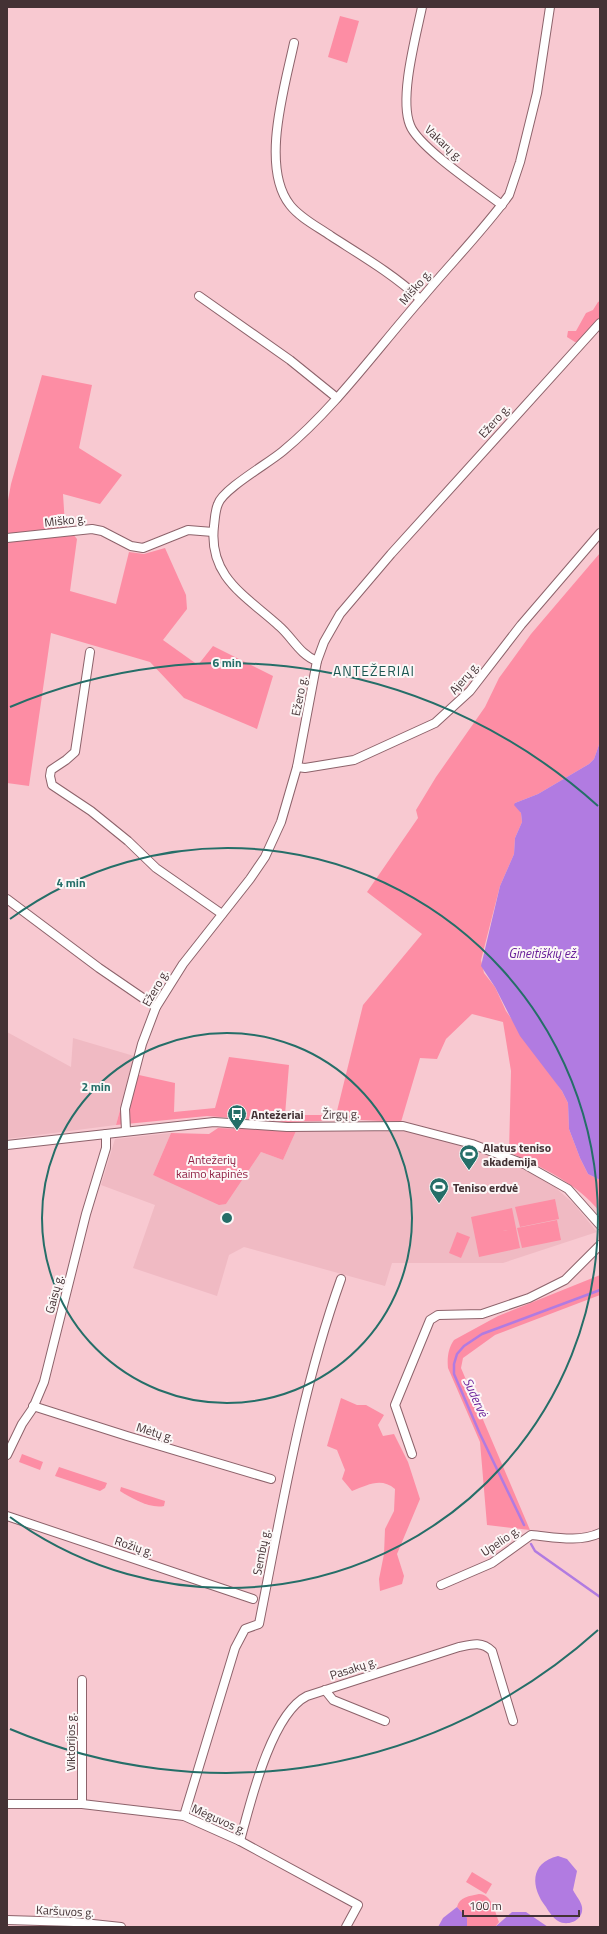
<svg xmlns="http://www.w3.org/2000/svg" width="607" height="1934" font-family="'Titillium Web',sans-serif">
	<rect width="100%" height="100%" fill="#f8c9d1"/>
	<g fill="#f0bac3">
		<polygon points="7,1032 71,1067 73,1038 134,1056 116,1125 7,1139"/>
		<polygon points="403,1130 433,1137 476,1151 529,1172 556,1188 574,1204 597,1232 503,1263 392,1263 385,1286 244,1247 229,1255 217,1296 133,1268 155,1205 101,1185 115,1139 171,1133 153,1175 226,1204 261,1152 283,1160 296,1131"/>
	</g>
	<g fill="#fd8da4">
		<polygon points="340,16 359,21 347,63 328,57"/>
		<polygon points="600,301 600,320 579,342 575,342 567,337 568,331 576,331 586,313 593,310 598,302"/>
		<polygon points="42,375 92,385 79,448 122,475 100,504 63,494 65,525 77,539 70,591 116,604 129,552 144,554 165,548 186,595 187,609 163,640 198,665 213,646 273,676 257,729 184,698 150,662 51,633 29,786 7,783 7,506 11,484"/>
		<path d="M600,553V742L594,759L589,764L538,794L515,803L521,813L522,822L515,838L514,854L500,886L481,960L484,973L495,987L506,1011L562,1091L568,1103L569,1129L580,1158L588,1174L600,1180V1212C577,1183 541,1167 509,1152L511,1071L503,1022L472,1014L446,1039L437,1059L420,1058L401,1122L361,1120L284,1122L207,1116L116,1125L130,1073L175,1083L174,1112L215,1108L229,1057L289,1065L285,1115H336L363,1005L422,934L367,892L418,818L416,810L436,777L485,707L499,678L531,634Z"/>
		<polygon points="218,1128 296,1131 283,1160 261,1152 226,1204 219,1205 153,1175 171,1133 209,1134"/>
		<polygon points="555,1199 559,1219 520,1227 515,1207"/>
		<polygon points="512,1208 516,1228 503,1231 516,1228 520,1248 479,1257 471,1217"/>
		<polygon points="557,1220 561,1240 522,1248 517,1228"/>
		<polygon points="457,1232 470,1237 461,1258 449,1253"/>
		<path d="M600,1275V1295L495,1335L463,1358L461,1368L530,1530L487,1525L480,1442L448,1368C447,1359 448,1348 454,1340L498,1316Z"/>
		<path d="M341,1398L357,1405H366L384,1415L378,1425L383,1436L394,1434L408,1462L420,1499L397,1554L404,1576L402,1584L380,1591L379,1579L384,1554L385,1529L394,1511L395,1489C381,1477 368,1485 352,1491L342,1479L345,1470L337,1450L327,1446Z"/>
		<polygon points="22,1454 43,1462 40,1470 19,1462"/>
		<polygon points="59,1467 107,1483 105,1488 100,1491 55,1476"/>
		<path d="M121,1487L165,1501L164,1506C150,1509 131,1498 120,1491Z"/>
		<polygon points="472,1872 492,1884 486,1894 466,1882"/>
		<path d="M479,1894C492,1894 495,1912 499,1922L495,1927H467L464,1915L457,1907C459,1897 470,1896 479,1894Z"/>
	</g>
	<g fill="#b17be1">
		<polygon points="600,742 600,1180 588,1174 580,1158 569,1129 568,1103 562,1091 520,1036 495,987 481,966 500,886 514,854 515,838 522,822 521,813 514,805 515,803 538,794 589,764 594,759"/>
		<path d="M558,1856L567,1859L577,1871L573,1890C576,1896 581,1901 582,1907C584,1920 568,1927 558,1921C553,1918 549,1912 546,1907C531,1888 529,1863 558,1856Z"/>
		<polygon points="457,1907 467,1918 467,1927 438,1927 443,1918"/>
		<polygon points="512,1912 526,1912 548,1927 495,1927"/>
	</g>
	<g fill="none" stroke-linecap="round" stroke-linejoin="round">
		<g stroke="#b17be1" stroke-width="2.5">
			<polyline points="524,1525 480,1434 454,1374 454,1364 457,1354 464,1346 482,1334 600,1290"/>
			<polyline points="531,1544 535,1551 600,1597"/>
		</g>
		<defs>
			<g id="minor">
				<path d="M422,7C416,36 399,98 410,125C418,147 481,189 502,205"/>
				<path d="M294,43C285,86 260,167 290,205C300,218 318,227 331,236C362,256 393,274 420,299"/>
				<polyline points="199,296 290,360 337,398"/>
				<polyline points="7,538 92,529 102,531 131,546 143,548 188,530 213,532"/>
				<polyline points="90,652 75,752 66,760 51,770 50,776 52,785 91,811 128,841 156,868 222,914"/>
				<path d="M317,661C300,655 292,637 279,626C246,596 208,577 214,526C215,518 215,511 218,504C223,489 269,463 283,451C336,407 376,350 421,299C450,264 482,232 509,195L520,162L537,93L550,7"/>
				<polyline points="297,767 305,768 354,760 435,723 470,691 521,625 600,533"/>
				<polyline points="7,899 99,968 156,1007"/>
				<polyline points="126,1131 125,1109 142,1044 156,1007 183,964 250,879 265,857 281,822 297,767 317,661 324,642 340,614 391,554 600,323"/>
				<polyline points="7,1145 214,1122 287,1127 403,1126 472,1144 524,1164 568,1189 600,1225"/>
				<polyline points="33,1406 127,1436 271,1479"/>
				<polyline points="412,1454 395,1405 430,1320 438,1315 482,1314 529,1298 565,1280 600,1245"/>
				<polyline points="7,1455 22,1424 33,1408 44,1382 86,1214 106,1148 106,1134"/>
				<polyline points="7,1516 253,1599"/>
				<path d="M441,1585L492,1563L531,1535C554,1537 578,1543 600,1533"/>
				<polyline points="82,1680 82,1804"/>
				<polyline points="325,1690 333,1700 385,1721"/>
				<polyline points="7,1804 82,1804 184,1816 240,1841 358,1905 346,1927"/>
				<path d="M184,1816L235,1648L245,1629L259,1624C282,1508 301,1391 341,1279"/>
				<path d="M240,1841C250,1804 271,1714 307,1696L459,1647C472,1644 482,1641 492,1651L513,1721"/>
				<polyline points="7,1920 74,1922 121,1927"/>
			</g>
		</defs>
		<use href="#minor" stroke="#8d636b" stroke-width="10"/>
		<use href="#minor" stroke="#fff" stroke-width="8"/>
	</g>
	<g fill="none" stroke="#256e68" stroke-width="2">
		<circle cx="227" cy="1218" r="185"/>
		<path d="M10 919A370 370 0 1 1 10 1517"/>
		<path d="M598 1630A555 555 0 0 1 10 1729M10 707A555 555 0 0 1 598 806"/>
	</g>
	<defs>
		<symbol id="bus-pin" viewBox="-11 -11 22 30"><path d="M0 17L-7.5 6A9.5 9.5 0 1 1 7.5 6Z" fill="#256e68" stroke="#fcf7f7"/><path d="M-5-6H5V4H4V6H2V4H-2V6H-4V4H-5ZM-3.5-4V0h7V-4ZM-3.5 1.2v1.5H-2V1.2ZM2 1.2v1.5H3.5V1.2Z" fill="#fff"/></symbol>
		<symbol id="stadium-pin" viewBox="-11 -11 22 30"><path d="M0 17L-7.5 6A9.5 9.5 0 1 1 7.5 6Z" fill="#256e68" stroke="#fcf7f7"/><path d="M0-5a6.5 5 0 1 0 0 10a6.5 5 0 1 0 0-10ZM-3.5-1.8h7v3.6h-7Z" fill="#fff"/></symbol>
	</defs>
	<g fill-rule="evenodd">
		<use href="#bus-pin" x="226" y="1103" width="22" height="30"/>
		<use href="#stadium-pin" x="458" y="1143" width="22" height="30"/>
		<use href="#stadium-pin" x="428" y="1176" width="22" height="30"/>
	</g>
	<g text-anchor="middle" dominant-baseline="central" stroke-width="4" stroke-linejoin="round" paint-order="stroke">
		<g font-size="12" fill="#443235" stroke="#fcf7f7">
			<text transform="translate(444 143) rotate(43)">Vakarų g.</text>
			<text transform="translate(415 287) rotate(-49)">Miško g.</text>
			<text transform="translate(494 421) rotate(-48)">Ežero g.</text>
			<text transform="translate(65 520) rotate(-6)">Miško g.</text>
			<text transform="translate(464 678) rotate(-49)">Ajerų g.</text>
			<text transform="translate(299 696) rotate(-79)">Ežero g.</text>
			<text transform="translate(155 988) rotate(-60)">Ežero g.</text>
			<text transform="translate(341 1114) rotate(-1)">Žirgų g.</text>
			<text transform="translate(54 1294) rotate(-75)">Gaisų g.</text>
			<text transform="translate(155 1432) rotate(17)">Mėtų g.</text>
			<text transform="translate(500 1541) rotate(-34)">Upelio g.</text>
			<text transform="translate(134 1546) rotate(18)">Rožių g.</text>
			<text transform="translate(261 1552) rotate(-79)">Sembų g.</text>
			<text transform="translate(353 1668) rotate(-18)">Pasakų g.</text>
			<text transform="translate(70 1742) rotate(-90)">Viktorijos g.</text>
			<text transform="translate(219 1819) rotate(24)">Mėguvos g.</text>
			<text transform="translate(65 1911) rotate(3)">Karšuvos g.</text>
		</g>
		<g font-size="12" font-weight="bold" fill="#443235" stroke="#fcf7f7" text-anchor="start">
			<text x="251" y="1114">Antežeriai</text>
			<text x="483" y="1147">Alatus teniso<tspan x="483" dy="14">akademija</tspan></text>
			<text x="453" y="1187">Teniso erdvė</text>
		</g>
		<g font-size="12" fill="#902144" stroke="#fcf7f7">
			<text x="212" y="1159">Antežerių<tspan x="212" dy="14">kaimo kapinės</tspan></text>
		</g>
		<g font-size="13" font-style="italic" fill="#6a219a" stroke="#fcf7f7">
			<text x="543" y="953">Gineitiškių ež.</text>
			<text transform="translate(476 1397) rotate(65)">Sudervė</text>
		</g>
		<g font-size="14" letter-spacing="1" fill="#1d5752" stroke="#fcf7f7">
			<text x="374" y="670">ANTEŽERIAI</text>
		</g>
	</g>
	<circle cx="227" cy="1218" r="6" fill="#256e68" stroke="#fcf7f7" stroke-width="2"/>
	<g font-size="12" text-anchor="middle" font-weight="bold" fill="#256e68" stroke="#fcf7f7" stroke-width="4" stroke-linejoin="round" paint-order="stroke">
		<text x="227" y="667">6 min</text>
		<text x="71" y="887">4 min</text>
		<text x="96" y="1091">2 min</text>
	</g>
	<rect width="607" height="1934" fill="none" stroke="#443235" stroke-width="16"/>
	<path d="M463 1910v6h116v-6" fill="none" stroke="#443235" stroke-width="2"/>
	<text x="469" y="1910" font-size="12" fill="#443235" stroke="#fcf7f7" stroke-width="3" paint-order="stroke">100 m</text>
</svg>
